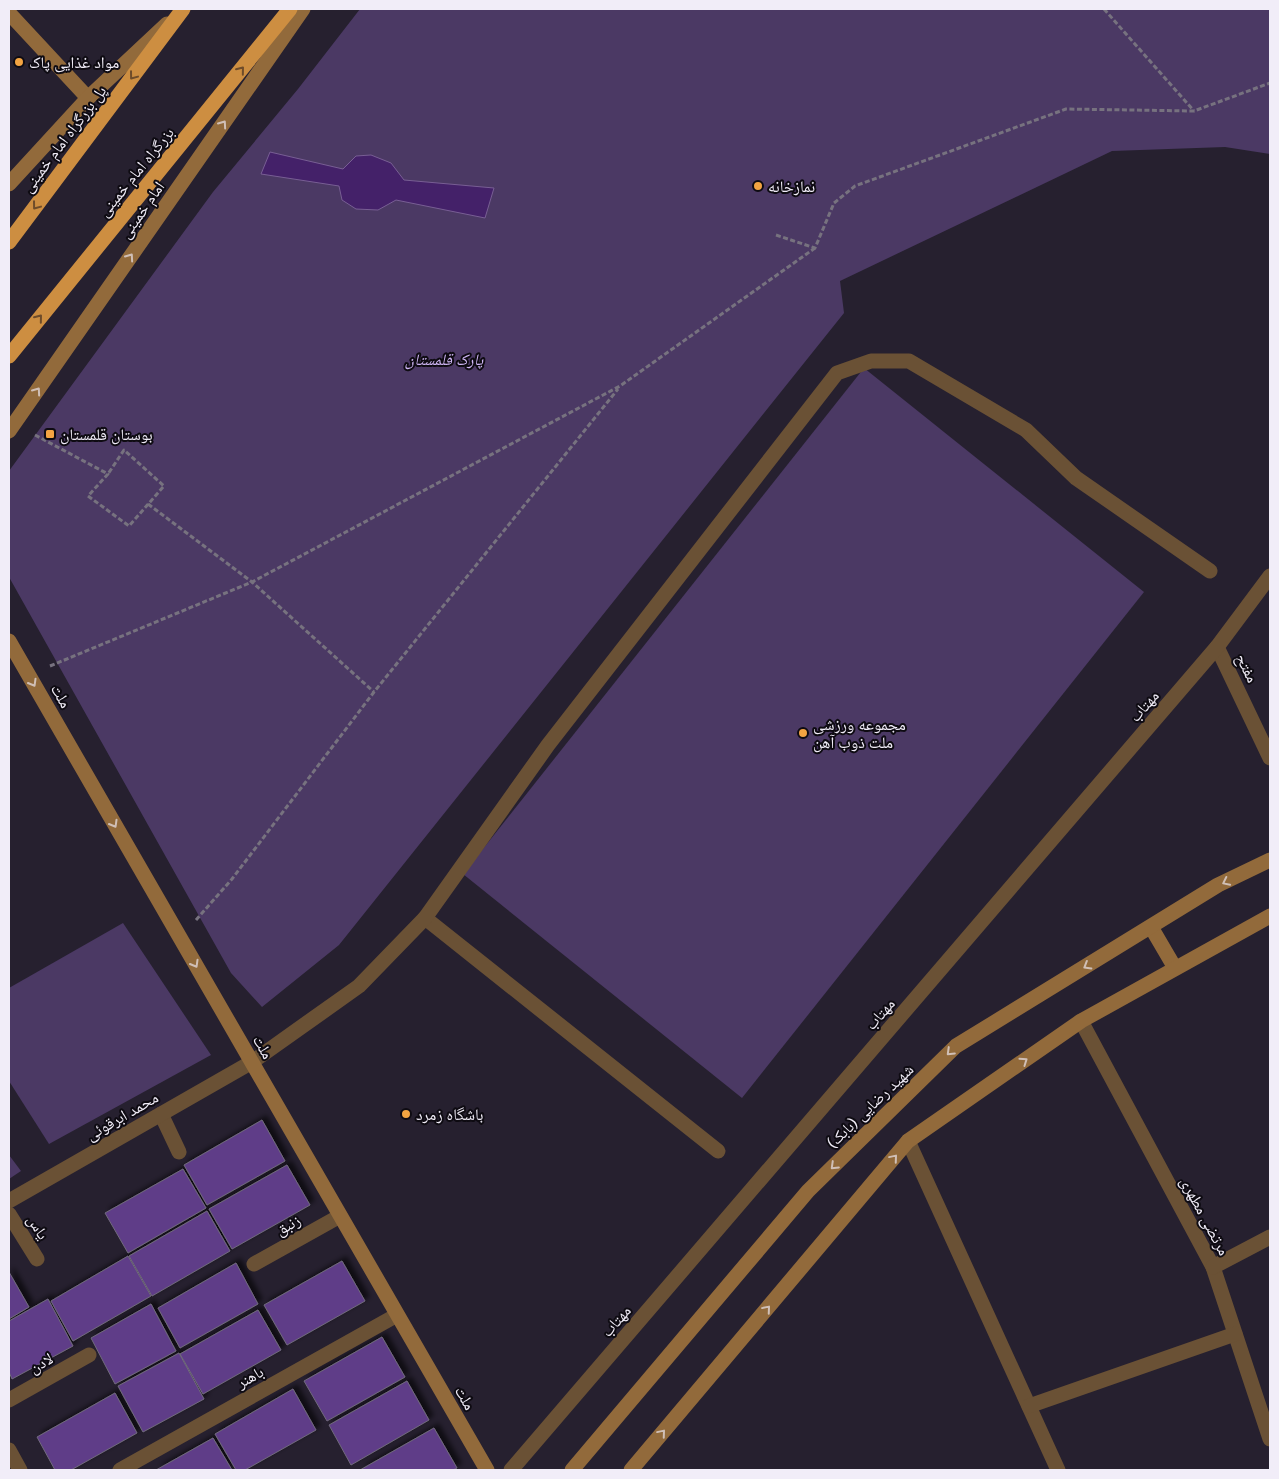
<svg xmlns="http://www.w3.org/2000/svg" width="1279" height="1479" font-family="'Roboto Serif','Noto Naskh Arabic',serif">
	<defs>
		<filter id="shadow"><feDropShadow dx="4.5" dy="-4.5" stdDeviation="2.5" flood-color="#0009"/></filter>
	</defs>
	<rect width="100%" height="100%" fill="#26202f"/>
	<g fill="#4b3964">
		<polygon points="360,9 1270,9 1270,154 1225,147 1112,151 840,281 844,313 339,945 262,1007 231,973 9,577 9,471 213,192 298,89"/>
		<polygon points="864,368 1144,592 742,1098 463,874"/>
		<polygon points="123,923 211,1055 49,1144 9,1081 9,988"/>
		<polygon points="9,1155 21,1171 9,1179"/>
	</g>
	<polygon fill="#442169" stroke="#785e94" points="270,152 343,169 356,156 371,155 391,163 404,180 494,188 485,218 396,200 378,210 356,209 342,200 339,186 261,174"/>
	<g fill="#5f3e88" stroke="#716a7d" filter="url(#shadow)">
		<polygon points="262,1120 285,1161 207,1205 184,1165"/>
		<polygon points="287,1165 310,1205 232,1249 209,1209"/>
		<polygon points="183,1169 206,1208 128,1253 105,1213"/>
		<polygon points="207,1211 230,1251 152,1296 129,1256"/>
		<polygon points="128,1256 151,1296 73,1341 51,1301"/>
		<polygon points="342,1261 365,1301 287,1345 264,1305"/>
		<polygon points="236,1263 258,1304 180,1348 158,1308"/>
		<polygon points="9,1272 29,1307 9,1319"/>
		<polygon points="48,1299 73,1346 12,1379 9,1372 9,1321"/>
		<polygon points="151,1304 176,1351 115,1384 91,1338"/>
		<polygon points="258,1310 281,1350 203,1394 180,1354"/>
		<polygon points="382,1337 405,1377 327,1421 304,1381"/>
		<polygon points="179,1353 204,1399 143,1432 118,1386"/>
		<polygon points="407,1381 429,1420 351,1465 329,1425"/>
		<polygon points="293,1389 316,1430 245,1470 236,1470 215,1434"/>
		<polygon points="115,1393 137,1433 71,1470 55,1470 37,1437"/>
		<polygon points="434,1428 457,1468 453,1470 360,1470"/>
		<polygon points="213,1438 232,1470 156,1470"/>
	</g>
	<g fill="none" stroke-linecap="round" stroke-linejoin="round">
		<g stroke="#77727f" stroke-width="3" stroke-dasharray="5 2.5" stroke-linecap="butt">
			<polyline points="1104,9 1194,111"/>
			<polyline points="776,235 815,248 834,203 855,186 1066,109 1194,111 1270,83"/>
			<polyline points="35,435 108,474 88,496 129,526 164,486 124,450 108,474"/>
			<polyline points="148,504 252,582 374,692"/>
			<polyline points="50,666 252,582 620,386 815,248"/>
			<polyline points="196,920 232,879 374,692 618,389"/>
		</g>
		<g stroke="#6a5135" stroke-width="15">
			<polyline points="425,918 718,1151"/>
			<polyline points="252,1062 359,986 425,918 548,745 837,373 871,361 909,361 1026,430 1076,478 1210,571"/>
		</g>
		<g stroke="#6a5135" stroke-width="15">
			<polyline points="1217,647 1270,758"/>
			<polyline points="1081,1021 1213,1267 1270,1439"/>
			<polyline points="161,1114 179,1152"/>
			<polyline points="908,1141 1058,1470"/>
			<polyline points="9,1201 252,1062"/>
			<polyline points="9,1214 37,1259"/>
			<polyline points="254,1264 340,1216"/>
			<polyline points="1213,1267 1270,1237"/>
			<polyline points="9,1400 89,1355"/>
			<polyline points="1029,1406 1235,1334"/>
			<polyline points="9,1450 20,1470"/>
			<polyline points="120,1470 397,1315"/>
			<polyline points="511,1470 1217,647 1270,576"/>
		</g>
		<g stroke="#926a3b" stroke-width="15">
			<polyline points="9,13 88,98"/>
			<polyline points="9,184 88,98 167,24"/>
			<polyline points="9,431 303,9"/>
			<polyline points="9,641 487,1470"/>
			<polyline points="1151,927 1175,968"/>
			<polyline points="572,1470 808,1191 956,1046 1218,885 1270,860"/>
			<polyline points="631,1470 908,1141 1081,1021 1270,916"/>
		</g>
		<g stroke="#cd8e41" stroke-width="15">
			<polyline points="9,242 183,9"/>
			<polyline points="9,356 290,9"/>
		</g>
	</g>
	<defs><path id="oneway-chevron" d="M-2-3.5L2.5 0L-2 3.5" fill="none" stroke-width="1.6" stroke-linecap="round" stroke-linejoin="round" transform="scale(1.25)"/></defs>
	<g stroke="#6e4c2a">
		<use href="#oneway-chevron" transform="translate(241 70) rotate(-51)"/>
		<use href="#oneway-chevron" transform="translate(133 76) rotate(127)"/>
		<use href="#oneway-chevron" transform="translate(36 206) rotate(127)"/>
		<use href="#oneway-chevron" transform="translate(39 318) rotate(-51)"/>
	</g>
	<g stroke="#d0bfb6">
		<use href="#oneway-chevron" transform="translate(223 124) rotate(-55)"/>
		<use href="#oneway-chevron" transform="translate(130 257) rotate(-55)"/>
		<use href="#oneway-chevron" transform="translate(37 391) rotate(-55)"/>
		<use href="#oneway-chevron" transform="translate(33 683) rotate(60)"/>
		<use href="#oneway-chevron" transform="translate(114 824) rotate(60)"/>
		<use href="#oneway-chevron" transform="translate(1226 882) rotate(154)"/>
		<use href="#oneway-chevron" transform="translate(195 964) rotate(60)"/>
		<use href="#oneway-chevron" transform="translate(1087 966) rotate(149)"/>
		<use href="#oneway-chevron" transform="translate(950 1052) rotate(136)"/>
		<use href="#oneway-chevron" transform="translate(1024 1061) rotate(-35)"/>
		<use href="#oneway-chevron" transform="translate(894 1158) rotate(-50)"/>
		<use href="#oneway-chevron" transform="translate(834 1166) rotate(136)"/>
		<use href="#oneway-chevron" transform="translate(767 1309) rotate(-50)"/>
		<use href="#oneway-chevron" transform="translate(662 1433) rotate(-50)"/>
	</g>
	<g fill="#f3a442" stroke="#0e0b12" stroke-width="2">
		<circle cx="19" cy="62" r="5"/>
		<circle cx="758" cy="186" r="5"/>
		<rect x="45" y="429" width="10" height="10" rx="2.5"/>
		<circle cx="803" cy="733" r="5"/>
		<circle cx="406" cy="1114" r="5"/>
	</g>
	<g text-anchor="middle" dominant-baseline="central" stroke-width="4" stroke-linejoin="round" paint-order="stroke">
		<g font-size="16" fill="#f1edf8" stroke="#0e0b12" text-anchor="start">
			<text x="29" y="62">مواد غذایی پاک</text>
			<text x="768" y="186">نمازخانه</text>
			<text x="60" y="434">بوستان قلمستان</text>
			<text x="813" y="724">مجموعه ورزشی<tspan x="813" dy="18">ملت ذوب آهن</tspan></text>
			<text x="416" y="1114">باشگاه زمرد</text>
		</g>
		<g font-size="16" fill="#f1edf8" stroke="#0e0b12">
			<text transform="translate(64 139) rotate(-53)">پل بزرگراه امام خمینی</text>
			<text transform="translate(136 172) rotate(-51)">بزرگراه امام خمینی</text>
			<text transform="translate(142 210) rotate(-55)">امام خمینی</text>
			<text transform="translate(1247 668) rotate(64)">مفتح</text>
			<text transform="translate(61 696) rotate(60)">ملت</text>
			<text transform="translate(1144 706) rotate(-49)">مهتاب</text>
			<text transform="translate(880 1014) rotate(-49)">مهتاب</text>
			<text transform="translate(263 1047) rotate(60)">ملت</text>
			<text transform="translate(870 1106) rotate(-44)">شهید رضایی (بابک)</text>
			<text transform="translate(122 1116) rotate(-30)">محمد ابرقوئی</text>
			<text transform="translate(1205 1216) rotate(62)">مرتضی مطهری</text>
			<text transform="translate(288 1225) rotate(-29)">زنبق</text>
			<text transform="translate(38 1227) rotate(58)">یاس</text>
			<text transform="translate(616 1321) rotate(-49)">مهتاب</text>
			<text transform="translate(41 1363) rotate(-29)">لادن</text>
			<text transform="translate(250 1377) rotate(-29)">باهنر</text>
			<text transform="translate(465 1398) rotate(60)">ملت</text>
		</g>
		<g font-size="16" font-style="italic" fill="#d1b8f7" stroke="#0e0b12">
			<text x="444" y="359">پارک قلمستان</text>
		</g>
	</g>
	<rect width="1279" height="1479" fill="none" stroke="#f1edf8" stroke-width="20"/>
</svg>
